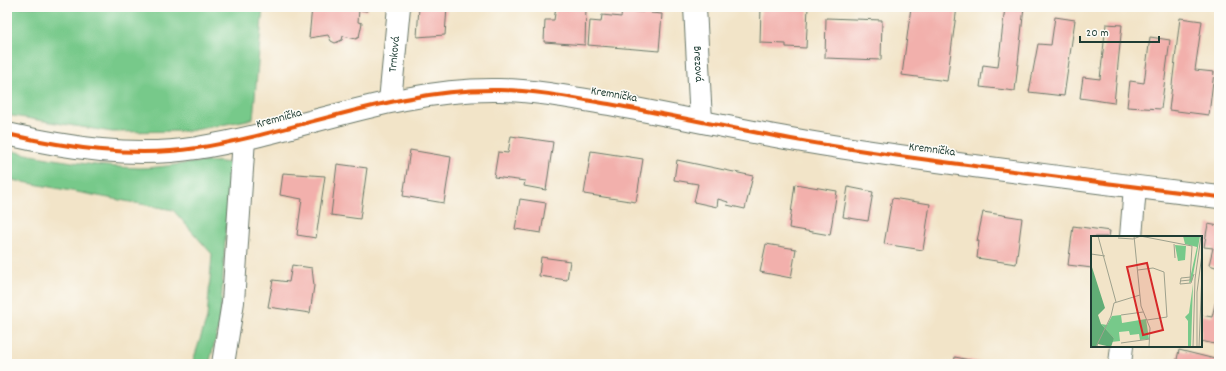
<svg xmlns="http://www.w3.org/2000/svg" width="1226" height="371" font-family="Dekko,sans-serif">
	<rect width="100%" height="100%" fill="#fdfcf7"/>
	<filter id="ink" filterUnits="userSpaceOnUse"><feTurbulence type="fractalNoise" baseFrequency=".025" numOctaves="2"/><feDisplacementMap in="SourceGraphic" scale="8" xChannelSelector="R" yChannelSelector="G"/><feConvolveMatrix kernelMatrix="1 2 1 2 8 2 1 2 1" color-interpolation-filters="sRGB"/></filter>
	<filter id="wash" filterUnits="userSpaceOnUse"><feTurbulence type="fractalNoise" baseFrequency=".012" numOctaves="4" result="noise"/><feDisplacementMap in="SourceGraphic" scale="16" xChannelSelector="R" yChannelSelector="G"/><feGaussianBlur stdDeviation="0.9" result="paint"/><feColorMatrix in="noise" values="0 0 0 0 0 0 0 0 0 0 0 0 0 0 0 0 0 1.4 0 .05"/><feComposite in="paint" operator="in"/></filter>
	<g filter="url(#wash)">
		<rect width="100%" height="100%" fill="#f2e4c8"/>
		<g fill="#77c98a" stroke="#4b835f">
			<polygon points="7,7 263,7 253,119 189,131 112,132 7,115"/>
			<path d="M7,150C49,159 96,167 139,168C170,168 200,158 230,163L220,323L209,364H192L207,318L212,254L173,210L7,179Z"/>
		</g>
		<g id="blocks">
			<g fill="#f2b0ac">
				<polygon points="312,7 368,7 367,11 359,10 358,22 362,23 359,37 356,39 343,36 342,40 335,43 331,41 328,35 309,38"/>
				<polygon points="419,7 447,7 445,35 417,37"/>
				<polygon points="556,7 586,7 585,45 544,42 545,20 554,20"/>
				<polygon points="644,7 652,8 651,13 662,14 659,51 588,45 590,21 601,22 602,15 621,17 622,11 643,12"/>
				<polygon points="761,7 808,7 806,48 786,47 786,44 760,43"/>
				<polygon points="911,7 957,7 947,81 902,75"/>
				<polygon points="1005,7 1024,7 1015,91 980,87 983,65 998,67"/>
				<polygon points="1055,17 1075,20 1064,96 1029,92 1038,44 1051,45"/>
				<polygon points="826,18 882,20 881,60 825,58"/>
				<polygon points="1180,18 1202,21 1195,70 1214,72 1209,115 1169,110"/>
				<polygon points="1106,24 1122,25 1114,103 1080,98 1083,77 1100,79"/>
				<polygon points="1150,37 1170,40 1161,109 1127,107 1130,81 1144,83"/>
				<polygon points="511,136 553,142 546,190 524,186 525,181 494,177 498,152 508,153"/>
				<polygon points="410,150 451,157 444,203 403,196"/>
				<polygon points="591,151 643,159 636,202 584,194"/>
				<polygon points="677,160 753,176 745,209 727,205 728,202 718,199 717,207 694,202 698,184 674,180"/>
				<polygon points="337,164 367,168 360,219 331,215"/>
				<polygon points="283,173 325,176 316,238 297,235 302,199 280,195"/>
				<polygon points="795,184 837,191 830,235 789,228"/>
				<polygon points="848,187 873,192 868,221 843,217"/>
				<polygon points="892,198 930,204 923,250 884,244"/>
				<polygon points="520,199 546,203 541,233 515,229"/>
				<polygon points="983,212 1022,218 1016,264 977,258 979,241 977,241"/>
				<polygon points="1208,224 1219,226 1219,268 1209,265 1213,248 1204,247"/>
				<polygon points="1073,226 1110,231 1109,237 1092,237 1092,268 1068,265"/>
				<polygon points="766,244 796,249 791,278 760,272"/>
				<polygon points="541,257 570,261 567,280 539,276"/>
				<polygon points="292,265 312,268 314,286 310,313 268,307 273,280 289,282"/>
				<polygon points="1219,287 1219,345 1201,341 1201,315 1212,317"/>
				<polygon points="1179,350 1219,360 1219,364 1176,364"/>
				<polygon points="955,357 984,363 984,364 954,364"/>
			</g>
		</g>
	</g>
	<g filter="url(#ink)">
		<use href="#blocks" fill-opacity="0" stroke="#697768" stroke-width="1"/>
		<g fill="none" stroke-linecap="round" stroke-linejoin="round">
			<defs>
				<g id="minor">
					<path id="s1" d="M695,7L701,121"/>
					<path id="s2" d="M390,101L399,7"/>
					<path d="M7,134C68,148 134,158 197,148C299,132 394,88 499,90C535,90 573,98 609,104C670,115 730,128 791,139C851,150 913,158 974,166C1056,177 1137,187 1219,197"/>
					<polyline points="1131,237 1135,187"/>
					<polyline points="223,364 233,302 244,139"/>
					<polyline points="1120,364 1122,346"/>
				</g>
			</defs>
			<use href="#minor" stroke="#697768" stroke-width="24"/>
			<use href="#minor" stroke="#fff" stroke-width="22"/>
			<defs>
				<path id="cycleway" d="M7,134C68,148 134,158 197,148C299,132 394,88 499,90C535,90 573,98 609,104C670,115 730,128 791,139C851,150 913,158 974,166C1056,177 1137,187 1219,197"/>
			</defs>
			<use href="#cycleway" stroke="#fdfcf7" stroke-width="6"/>
			<use href="#cycleway" stroke="#e8590c" stroke-width="4"/>
		</g>
	</g>
	<g text-anchor="middle" dominant-baseline="central" stroke-width="3" stroke-linejoin="round" paint-order="stroke">
		<g font-size="12" fill="#1f3d34" stroke="#fdfcf7">
			<text stroke="none"><textPath href="#s2" startOffset="47">Trnková</textPath></text>
			<text stroke="none"><textPath href="#s1" startOffset="57">Brezová</textPath></text>
			<text transform="translate(614 95) rotate(10)">Kremnička</text>
			<text transform="translate(279 119) rotate(-15)">Kremnička</text>
			<text transform="translate(932 150) rotate(7)">Kremnička</text>
		</g>
	</g>
	<g transform="translate(1091 236)">
		<rect width="111" height="111" fill="#f2e4c8"/>
		<path d="M92,0H109L101,45L98,47L106,11L94,8ZM84,9L95,10L94,24L87,25ZM102,48L100,111H97V85L94,81L98,77ZM30,79L31,87L55,83L58,103L49,104L48,98L39,99L38,95L28,96L29,105L20,106L23,102L10,88L16,89L21,80Z" fill="#77c98a"/>
		<path d="M0,28L14,72L7,79L10,88L23,102L20,111L7,108L6,111H0Z" fill="#61ad76"/>
		<path fill="none" stroke="#9ea18d" stroke-width="1" d="M7,0L25,66M43,0L50,70L59,92L58,111M49,0L101,10L99,44L89,45M27,2L42,3L50,0M83,8L84,22M0,18L14,20M47,34L62,32L73,36L76,81L56,84M100,41L90,42L89,48L100,47L103,38M30,79L52,76M30,107L59,103M5,111L20,80L23,67L49,59M102,111L104,43L110,0M106,111V56L111,18M108,111L111,36"/>
		<path fill="#d62828" fill-opacity="0.15" stroke="#d62828" stroke-width="2" d="M56,27L72,94L52,99L36,31Z"/>
		<rect width="111" height="111" fill="none" stroke="#1f3d34" stroke-width="2"/>
	</g>
	<rect width="1226" height="371" fill="none" stroke="#fdfcf7" stroke-width="24"/>
	<path d="M1080 36v6h79v-6" fill="none" stroke="#1f3d34" stroke-width="2"/>
	<text x="1086" y="36" font-size="12" fill="#1f3d34" stroke="#fdfcf7" stroke-width="3" paint-order="stroke">20 m</text>
</svg>
